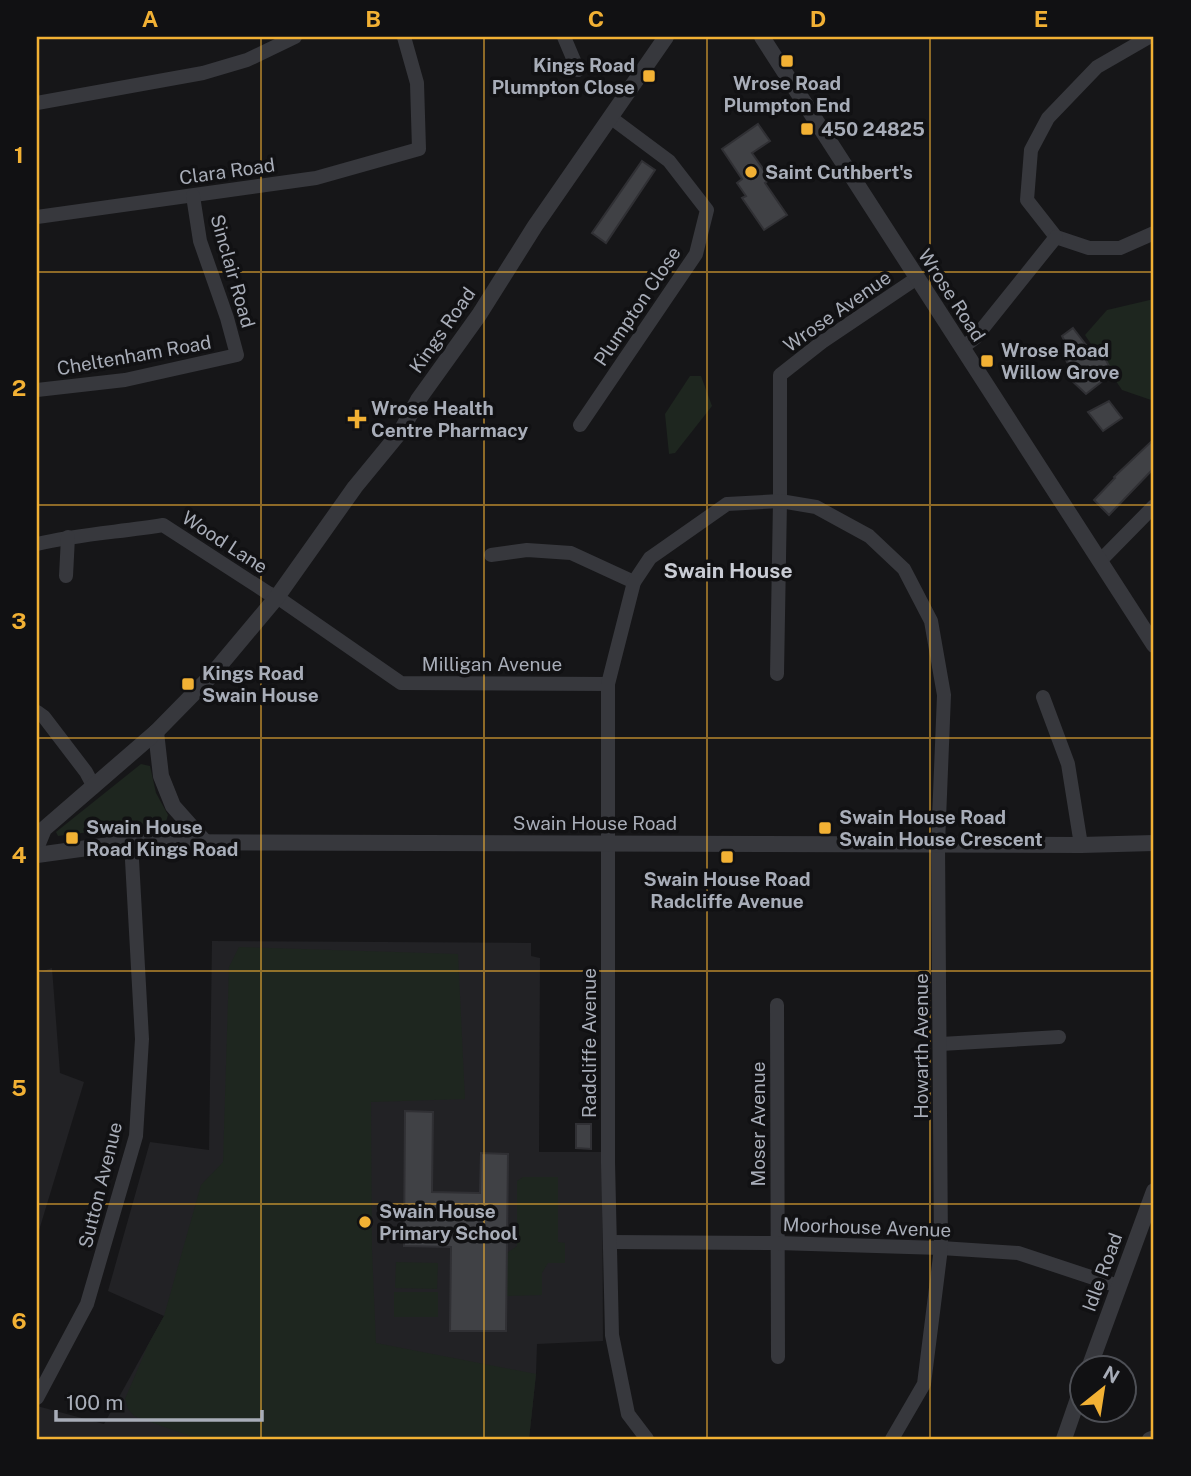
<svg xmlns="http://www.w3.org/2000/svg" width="1191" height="1476" font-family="'Public Sans',sans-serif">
	<rect width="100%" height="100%" fill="#161618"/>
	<g fill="#222225">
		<polygon points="212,941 531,943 531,956 540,958 539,1152 602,1152 603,1341 537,1344 536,1374 529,1439 37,1439 37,1406 104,1424 164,1316 108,1291 150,1142 209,1150"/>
		<polygon points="52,968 60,1073 84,1082 37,1237 37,973"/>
	</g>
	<g fill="#1e261f">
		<polygon points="1154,299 1154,401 1122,390 1085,335 1107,310"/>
		<polygon points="690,376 701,376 712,406 675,453 669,454 665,414"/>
		<polygon points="141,764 150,766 156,793 168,815 165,825 113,829 58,836 56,832"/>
		<polygon points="239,947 458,954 465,1099 371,1102 372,1250 376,1343 536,1374 529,1439 198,1439 134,1416 128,1409 125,1399 148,1345 164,1316 201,1185 223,1162 229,967"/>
		<polygon points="523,1177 558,1177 558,1242 565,1243 565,1263 548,1263 542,1273 542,1295 507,1296 507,1253 517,1246 517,1181"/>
		<polygon points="396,1262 438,1263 437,1289 395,1288"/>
		<rect x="394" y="1292" width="44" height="25"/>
	</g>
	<g fill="#404145" stroke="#303034" stroke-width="2">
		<polygon points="758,124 770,141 752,153 770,179 765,183 787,215 764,230 742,198 746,196 737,183 742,179 722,149"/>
		<polygon points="642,161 655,170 606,243 592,233"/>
		<polygon points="1073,328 1090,350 1098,352 1106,360 1110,368 1105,371 1109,376 1086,394 1067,376 1071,369 1066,360 1071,353 1062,336"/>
		<polygon points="1109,401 1122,418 1103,431 1088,412"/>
		<polygon points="1154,439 1154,468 1109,515 1094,500 1115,478 1114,477"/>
		<polygon points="405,1111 433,1112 432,1192 480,1193 481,1153 508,1154 506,1331 450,1331 451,1247 404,1246"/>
		<polygon points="576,1124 591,1124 591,1149 576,1148"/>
	</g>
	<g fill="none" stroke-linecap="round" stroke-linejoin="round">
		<g stroke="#37383d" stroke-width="14">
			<polyline points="564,37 578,70"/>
			<polyline points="1149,37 1097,67 1048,118 1031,150 1027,200 1056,237 1089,248 1120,248 1154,233"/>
			<polyline points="37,103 203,73 247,60 295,37"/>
			<polyline points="37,217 316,178 419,149 417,83 404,37"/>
			<polyline points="962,348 975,338 1056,237"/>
			<polyline points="37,390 125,380 237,355 227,318 200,241 193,196"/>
			<polyline points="580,425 696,254 707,210 669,161 610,117"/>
			<path d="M37,544C78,534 121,532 163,525L268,593L277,597L401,683L608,684"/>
			<polyline points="491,555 527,550 571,553 634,582"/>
			<polyline points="1100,561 1154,506"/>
			<polyline points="66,576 68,537"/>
			<polyline points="777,674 780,501 780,375 822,342 917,278"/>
			<polyline points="1043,697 1068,764 1081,845"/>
			<polyline points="37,712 44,717 86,772 94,787"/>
			<polyline points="777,1005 778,1357"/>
			<polyline points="941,1044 1059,1037"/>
			<polyline points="610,1242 778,1243 941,1248 1018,1253 1118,1286"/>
			<polyline points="37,1398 87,1304 136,1136 142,1039 131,842"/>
			<polyline points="647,1439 628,1414 612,1335 608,1162 608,684 634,582 650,558 727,504 780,501 816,507 869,536 904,569 931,621 944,695 938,844 941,1248 924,1384 892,1439"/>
			<polyline points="1149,1439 1154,1437"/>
		</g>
		<g stroke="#37383d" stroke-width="16">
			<polyline points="762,37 1154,645"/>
			<polyline points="156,732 161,776 173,806 205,842"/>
			<polyline points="37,846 44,829 156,732 210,677 277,597 355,487 401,431 418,400 479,315 535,226 666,37"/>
			<polyline points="37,855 131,842 1081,845 1154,843"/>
			<polyline points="1089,1368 1154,1191"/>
			<polyline points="1064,1439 1082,1387"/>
		</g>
	</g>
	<path fill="none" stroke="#f2b134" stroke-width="2" stroke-opacity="0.55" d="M261,37V1439M484,37V1439M707,37V1439M930,37V1439M37,272H1154M37,505H1154M37,738H1154M37,971H1154M37,1204H1154"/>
	<g fill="#f2b134" stroke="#111113" stroke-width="2.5">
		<rect x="780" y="54" width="14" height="14" rx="3.5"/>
		<rect x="642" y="69" width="14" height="14" rx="3.5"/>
		<rect x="800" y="122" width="14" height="14" rx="3.5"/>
		<circle cx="751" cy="172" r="7"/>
		<rect x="980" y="354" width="14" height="14" rx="3.5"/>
		<path d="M353.5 408.5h7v7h7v7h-7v7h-7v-7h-7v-7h7z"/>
		<rect x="181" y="677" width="14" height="14" rx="3.5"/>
		<rect x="818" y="821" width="14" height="14" rx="3.5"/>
		<rect x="65" y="831" width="14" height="14" rx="3.5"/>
		<rect x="720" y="850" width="14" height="14" rx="3.5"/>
		<circle cx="365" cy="1222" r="7"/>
	</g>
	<g text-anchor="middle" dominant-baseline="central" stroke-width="7" stroke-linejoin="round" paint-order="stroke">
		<g font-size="19" font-weight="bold" fill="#a8adb8" stroke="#111113" text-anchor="start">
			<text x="635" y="65" text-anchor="end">Kings Road<tspan x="635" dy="22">Plumpton Close</tspan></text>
			<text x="787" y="83" text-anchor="middle">Wrose Road<tspan x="787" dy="22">Plumpton End</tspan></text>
			<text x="821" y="129">450 24825</text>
			<text x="765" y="172">Saint Cuthbert's</text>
			<text x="1001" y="350">Wrose Road<tspan x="1001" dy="22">Willow Grove</tspan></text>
			<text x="371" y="408">Wrose Health<tspan x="371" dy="22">Centre Pharmacy</tspan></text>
			<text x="202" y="673">Kings Road<tspan x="202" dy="22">Swain House</tspan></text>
			<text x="839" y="817">Swain House Road<tspan x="839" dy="22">Swain House Crescent</tspan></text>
			<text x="86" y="827">Swain House<tspan x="86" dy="22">Road Kings Road</tspan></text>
			<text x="727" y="879" text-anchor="middle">Swain House Road<tspan x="727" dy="22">Radcliffe Avenue</tspan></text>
			<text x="379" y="1211">Swain House<tspan x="379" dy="22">Primary School</tspan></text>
		</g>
		<g font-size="19" fill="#a8adb8" stroke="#111113">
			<text transform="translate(227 171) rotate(-8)">Clara Road</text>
			<text transform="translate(233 271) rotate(74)">Sinclair Road</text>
			<text transform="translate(952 295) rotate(57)">Wrose Road</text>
			<text transform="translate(637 306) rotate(-56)">Plumpton Close</text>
			<text transform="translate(837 311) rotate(-35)">Wrose Avenue</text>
			<text transform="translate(442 330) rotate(-55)">Kings Road</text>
			<text transform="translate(134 355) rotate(-10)">Cheltenham Road</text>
			<text transform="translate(225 542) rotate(33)">Wood Lane</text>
			<text x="492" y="664">Milligan Avenue</text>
			<text x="595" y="823">Swain House Road</text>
			<text transform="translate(589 1043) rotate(-90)">Radcliffe Avenue</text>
			<text transform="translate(921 1046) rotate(-90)">Howarth Avenue</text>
			<text transform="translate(758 1124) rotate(-90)">Moser Avenue</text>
			<text transform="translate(100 1185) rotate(-76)">Sutton Avenue</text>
			<text transform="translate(867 1227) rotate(2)">Moorhouse Avenue</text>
			<text transform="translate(1102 1272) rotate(-70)">Idle Road</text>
		</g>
		<g font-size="21" font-weight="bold" fill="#c9ccd4" stroke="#111113">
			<text x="728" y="570">Swain House</text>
		</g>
	</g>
	<rect width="1191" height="1476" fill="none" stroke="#111113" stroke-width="77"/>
	<g transform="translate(1103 1389) rotate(30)"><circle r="33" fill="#111113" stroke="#4d4f55" stroke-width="2"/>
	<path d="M0-5L12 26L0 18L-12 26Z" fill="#f2b134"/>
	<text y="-10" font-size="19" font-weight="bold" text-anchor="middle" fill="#a8adb8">N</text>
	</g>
	<path d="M56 1410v10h206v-10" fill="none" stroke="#a8adb8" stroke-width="3.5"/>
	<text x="66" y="1410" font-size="21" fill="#a8adb8" stroke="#111113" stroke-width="5" paint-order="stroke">100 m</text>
	<rect x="38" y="38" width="1114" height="1400" fill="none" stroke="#f2b134" stroke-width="2.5"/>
	<g font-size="23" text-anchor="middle" font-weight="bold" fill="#f2b134">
		<text x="150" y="27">A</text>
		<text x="373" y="27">B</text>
		<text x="596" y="27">C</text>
		<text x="818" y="27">D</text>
		<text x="1041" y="27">E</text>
		<text x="19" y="163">1</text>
		<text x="19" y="396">2</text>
		<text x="19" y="629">3</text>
		<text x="19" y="863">4</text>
		<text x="19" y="1096">5</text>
		<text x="19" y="1329">6</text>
	</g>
</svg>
